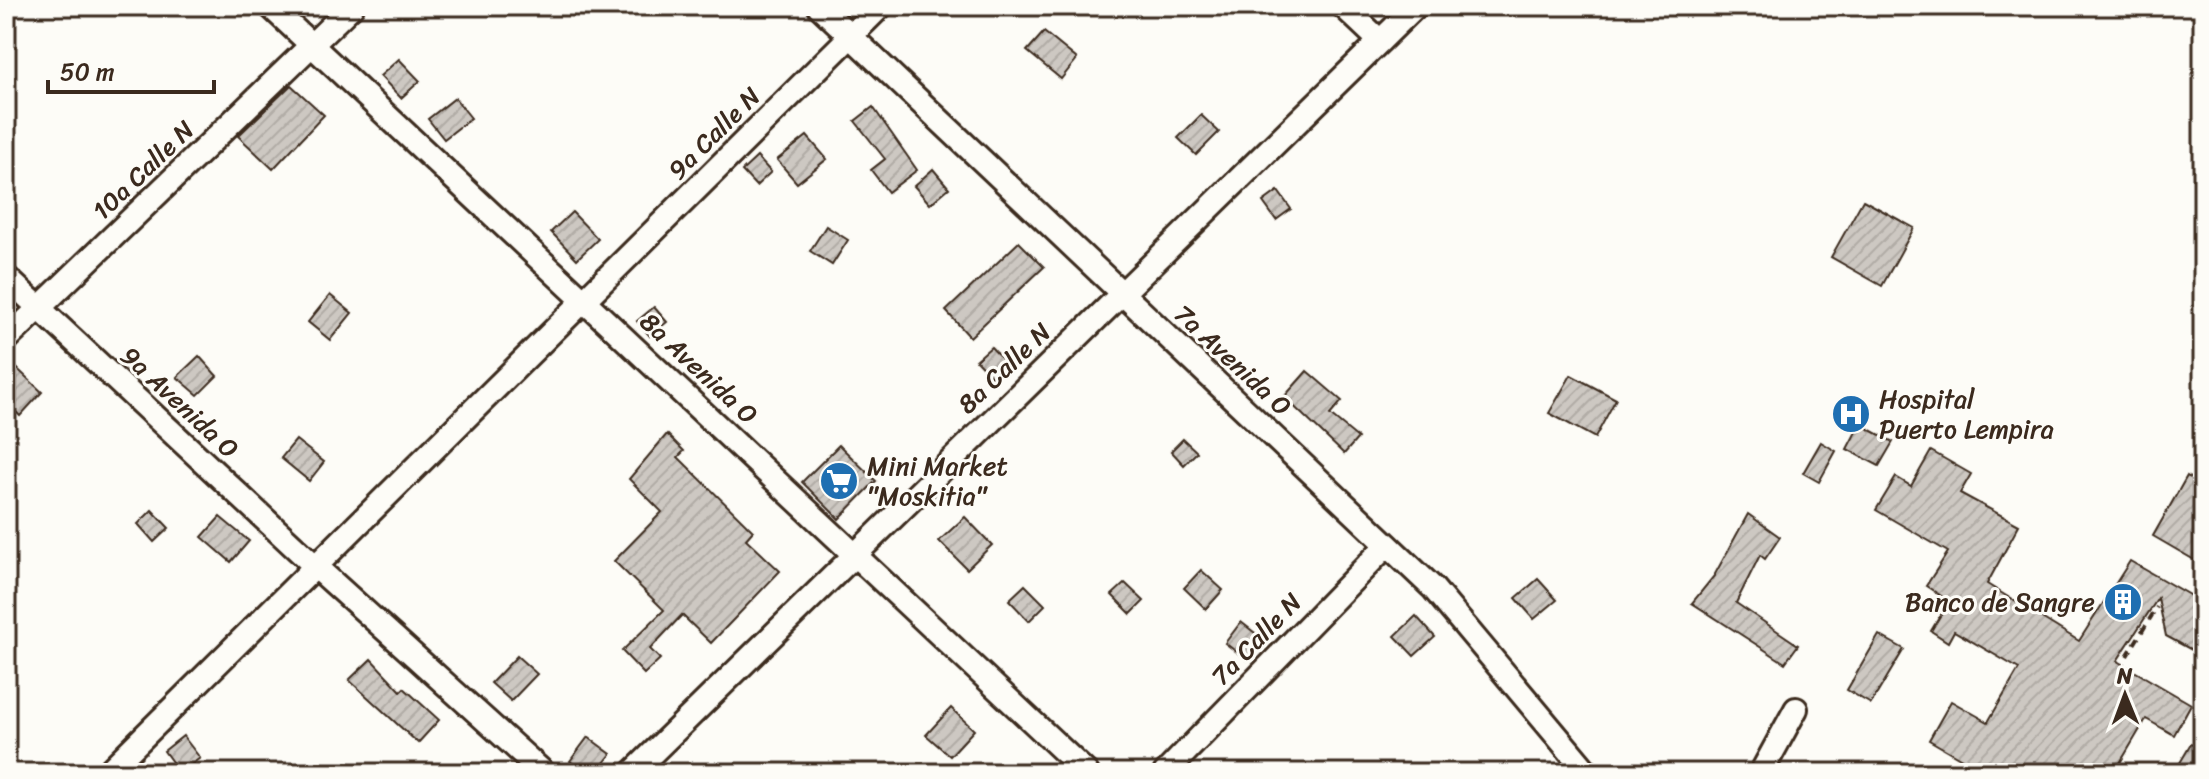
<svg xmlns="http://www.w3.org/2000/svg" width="2209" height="779" font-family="Sriracha,sans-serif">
	<defs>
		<pattern id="building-hatch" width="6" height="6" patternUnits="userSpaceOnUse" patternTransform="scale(2)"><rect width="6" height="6" fill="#cdc8c2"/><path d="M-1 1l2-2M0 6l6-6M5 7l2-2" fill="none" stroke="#b1aca6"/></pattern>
	</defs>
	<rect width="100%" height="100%" fill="#fdfcf7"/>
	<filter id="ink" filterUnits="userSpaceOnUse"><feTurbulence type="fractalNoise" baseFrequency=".0125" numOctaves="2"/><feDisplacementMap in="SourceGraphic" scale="16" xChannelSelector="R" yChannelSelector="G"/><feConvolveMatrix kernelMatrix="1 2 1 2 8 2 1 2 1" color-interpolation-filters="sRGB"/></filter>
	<g filter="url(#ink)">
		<g fill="url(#building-hatch)" stroke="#3b2a1e" stroke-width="2">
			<polygon points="1044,32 1077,59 1061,79 1027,51"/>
			<polygon points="399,59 420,81 401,98 380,76"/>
			<polygon points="291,85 324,115 273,169 238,136"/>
			<polygon points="455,98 471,118 444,139 428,119"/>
			<polygon points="873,107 917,170 888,192 871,170 885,159 855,121"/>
			<polygon points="1201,115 1219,132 1196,155 1178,138"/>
			<polygon points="807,136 827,159 797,183 777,160"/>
			<polygon points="757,157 771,172 756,186 742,171"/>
			<polygon points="933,169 949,188 930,204 914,186"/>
			<polygon points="1278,191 1291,209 1276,220 1263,202"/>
			<polygon points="1863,200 1914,228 1882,286 1831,257"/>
			<polygon points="572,212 598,239 577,259 551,232"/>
			<polygon points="826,226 848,240 832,265 810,251"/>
			<polygon points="1019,242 1044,267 970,337 946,311"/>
			<polygon points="330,295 352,313 330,340 308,322"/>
			<polygon points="654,307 667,322 650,336 637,321"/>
			<polygon points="991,347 1007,364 993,378 976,360"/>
			<polygon points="199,356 217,376 198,395 177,377"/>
			<polygon points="6,358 42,392 20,416 6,402"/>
			<polygon points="1307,371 1342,401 1330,415 1358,438 1344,454 1284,397"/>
			<polygon points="1571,375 1616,399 1595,438 1549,413"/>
			<polygon points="1860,424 1893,442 1879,466 1847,449"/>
			<polygon points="667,434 684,451 678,457 753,531 746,539 780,571 711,643 682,615 650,649 660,659 644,674 622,651 664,610 614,561 662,512 629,479"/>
			<polygon points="1183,439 1197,452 1184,465 1171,451"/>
			<polygon points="296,440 324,462 309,481 281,458"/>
			<polygon points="1821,442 1836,451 1819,482 1803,473"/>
			<polygon points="839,445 876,481 839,519 802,482"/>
			<polygon points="1931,451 1971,474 1960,493 2019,525 1987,584 2079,641 2130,561 2203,603 2203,656 2166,636 2158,598 2117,661 2191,704 2174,735 2146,719 2114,773 1986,773 1929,740 1951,701 1988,722 2019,669 1954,631 1948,642 1931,631 1949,601 1926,586 1948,552 1876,510 1896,477 1911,486"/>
			<polygon points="2187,476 2203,486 2203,565 2153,536"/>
			<polygon points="152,510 169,528 154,542 138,524"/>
			<polygon points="1748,514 1780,537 1765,559 1760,555 1736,603 1798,645 1785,663 1692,603 1714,576"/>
			<polygon points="220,517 249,541 231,562 202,537"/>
			<polygon points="965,517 992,545 967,569 939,541"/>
			<polygon points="1201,570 1223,590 1206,609 1184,588"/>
			<polygon points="1538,579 1557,600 1534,619 1516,598"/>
			<polygon points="1125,583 1144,601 1131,614 1112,595"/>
			<polygon points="1025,585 1045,605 1029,621 1009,600"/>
			<polygon points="1416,616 1435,637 1414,656 1395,636"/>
			<polygon points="1241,622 1264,640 1247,660 1225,643"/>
			<polygon points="1879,635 1904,649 1871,704 1847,690"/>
			<polygon points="517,656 537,674 511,701 491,683"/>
			<polygon points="371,659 401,691 404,688 439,720 418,743 349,680"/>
			<polygon points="951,708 974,730 950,756 926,735"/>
			<polygon points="183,736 200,758 180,773 164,751"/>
			<polygon points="588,737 611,754 596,773 585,773 570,761"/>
			<polygon points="2191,744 2203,751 2199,773 2174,773"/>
		</g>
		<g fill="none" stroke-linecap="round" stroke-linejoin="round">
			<defs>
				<g id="street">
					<polyline points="270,6 1087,773"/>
					<polyline points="819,6 1433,588 1588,773"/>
					<polyline points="1343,6 1380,41"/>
					<polyline points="6,277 316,567 544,773"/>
					<polyline points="6,340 352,6"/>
					<polyline points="107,773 881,6"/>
					<polyline points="632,773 1416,6"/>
					<polyline points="1165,773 1387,545"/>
					<polyline points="1761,773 1796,709"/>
				</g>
			</defs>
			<use href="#street" stroke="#3b2a1e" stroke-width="28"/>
			<polyline stroke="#3b2a1e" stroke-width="4" stroke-dasharray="8 6" stroke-linecap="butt" points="2127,656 2157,607"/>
			<use href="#street" stroke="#fdfcf7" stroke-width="22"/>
		</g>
	</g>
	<defs>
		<symbol id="hospital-disc" viewBox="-11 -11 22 22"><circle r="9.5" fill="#1f6fb2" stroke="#fdfcf7"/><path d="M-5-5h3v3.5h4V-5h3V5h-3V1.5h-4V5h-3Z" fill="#fff"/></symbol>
		<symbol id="supermarket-disc" viewBox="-11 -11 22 22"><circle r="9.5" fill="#1f6fb2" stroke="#fdfcf7"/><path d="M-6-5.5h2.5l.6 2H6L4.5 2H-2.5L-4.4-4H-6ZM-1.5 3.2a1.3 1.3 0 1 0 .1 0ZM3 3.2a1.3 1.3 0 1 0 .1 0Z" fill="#fff"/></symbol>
		<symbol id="building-disc" viewBox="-11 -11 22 22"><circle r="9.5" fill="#1f6fb2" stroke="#fdfcf7"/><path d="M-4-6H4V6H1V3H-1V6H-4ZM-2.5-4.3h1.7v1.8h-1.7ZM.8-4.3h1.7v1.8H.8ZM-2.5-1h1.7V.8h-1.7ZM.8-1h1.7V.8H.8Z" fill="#fff"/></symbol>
	</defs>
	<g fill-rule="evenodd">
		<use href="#hospital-disc" x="1829" y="392" width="44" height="44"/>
		<use href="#supermarket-disc" x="817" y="459" width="44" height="44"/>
		<use href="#building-disc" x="2101" y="580" width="44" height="44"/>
	</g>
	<g text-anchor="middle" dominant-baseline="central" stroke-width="6" stroke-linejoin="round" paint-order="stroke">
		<g font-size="26" fill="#3b2a1e" stroke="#fdfcf7">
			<text transform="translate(714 133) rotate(-45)">9a Calle N</text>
			<text transform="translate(143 170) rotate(-44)">10a Calle N</text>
			<text transform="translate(1233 360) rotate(43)">7a Avenida O</text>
			<text transform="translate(699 368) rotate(43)">8a Avenida O</text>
			<text transform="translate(1004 368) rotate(-44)">8a Calle N</text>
			<text transform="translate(180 402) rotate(43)">9a Avenida O</text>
			<text transform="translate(1256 639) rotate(-46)">7a Calle N</text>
		</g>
		<g font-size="26" fill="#3b2a1e" stroke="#fdfcf7" text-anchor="start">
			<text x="1879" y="399">Hospital<tspan x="1879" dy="30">Puerto Lempira</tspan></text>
			<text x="867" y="466">Mini Market<tspan x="867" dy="30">"Moskitia"</tspan></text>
			<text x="2095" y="602" text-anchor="end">Banco de Sangre</text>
		</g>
	</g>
	<rect width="2209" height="779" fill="none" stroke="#fdfcf7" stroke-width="32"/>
	<rect x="16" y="16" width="2177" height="747" fill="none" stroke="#3b2a1e" stroke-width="3" filter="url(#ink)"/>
	<g transform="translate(2125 695) rotate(359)" stroke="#fdfcf7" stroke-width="6" paint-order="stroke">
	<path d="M0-6L14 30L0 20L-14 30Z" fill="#3b2a1e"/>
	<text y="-12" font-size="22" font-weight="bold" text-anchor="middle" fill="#3b2a1e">N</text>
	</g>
	<path d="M48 80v12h166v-12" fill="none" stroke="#3b2a1e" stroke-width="4"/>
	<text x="60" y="80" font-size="24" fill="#3b2a1e" stroke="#fdfcf7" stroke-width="6" paint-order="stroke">50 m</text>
</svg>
